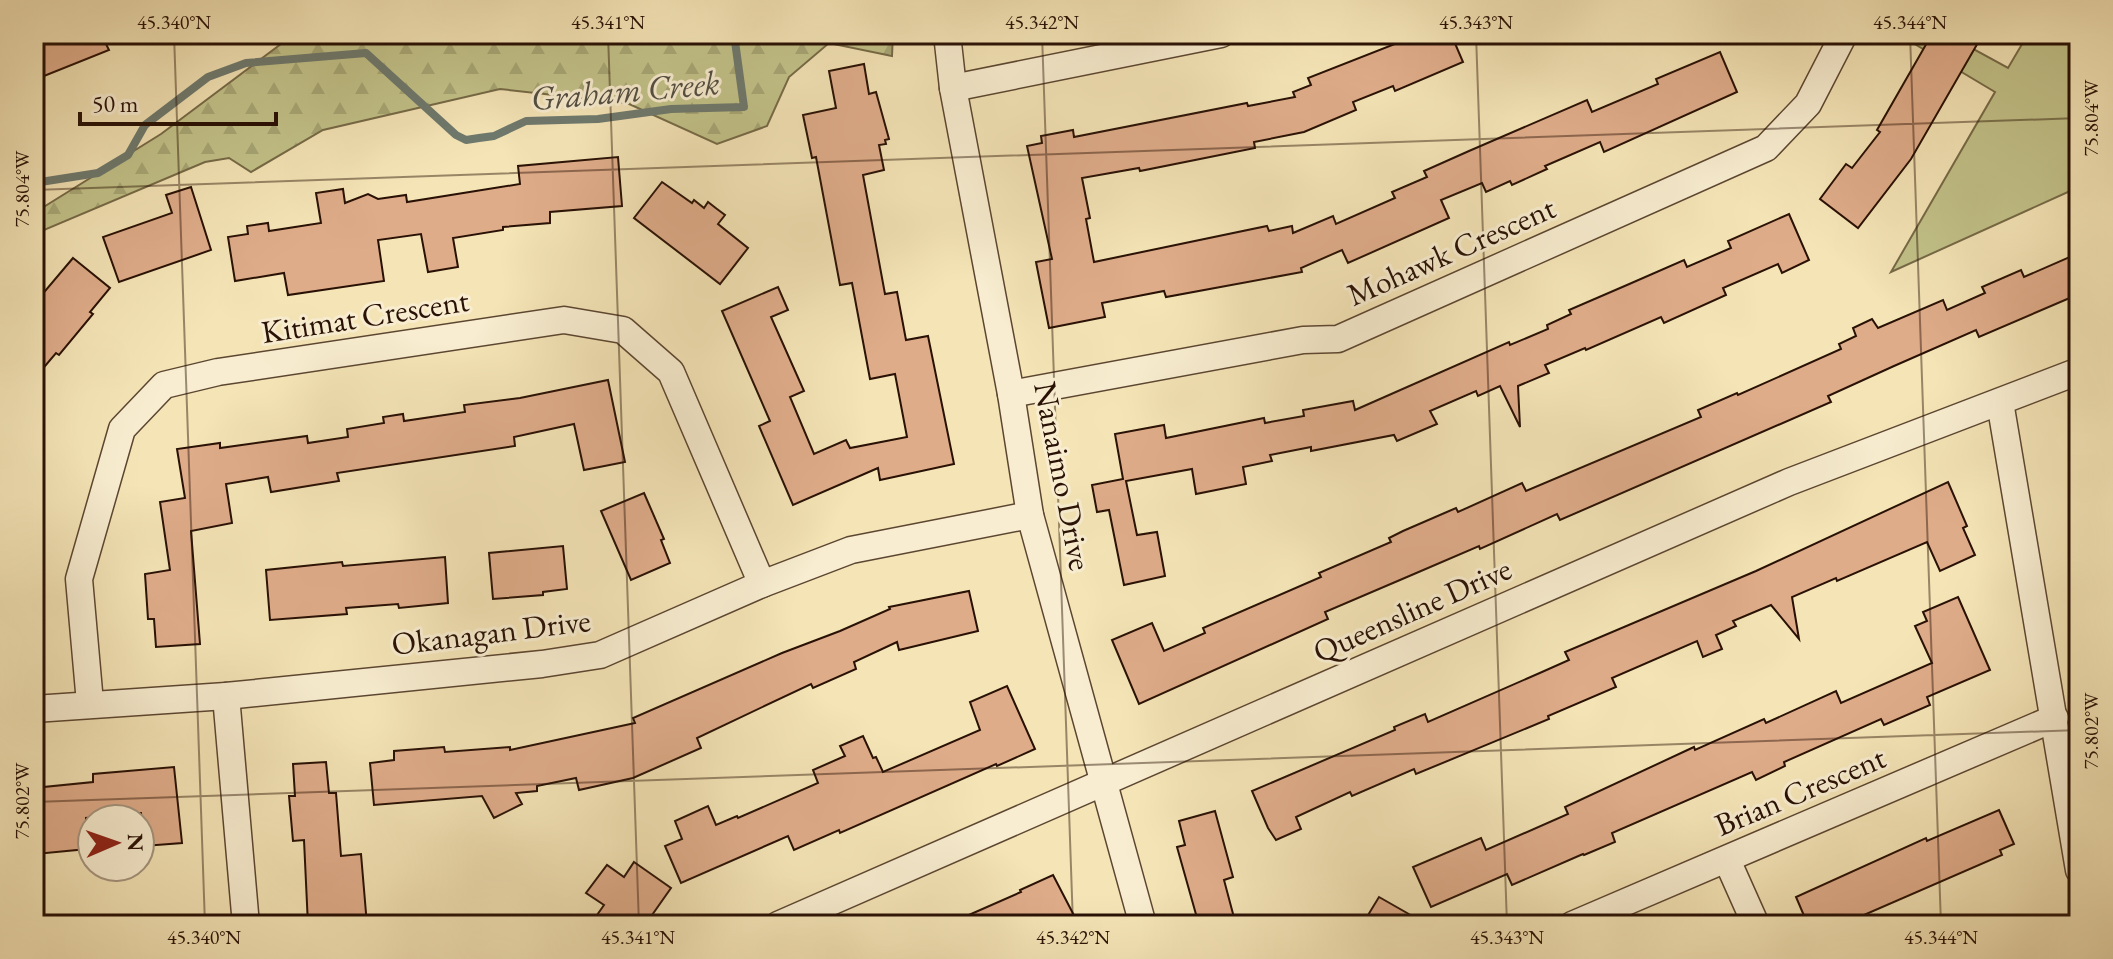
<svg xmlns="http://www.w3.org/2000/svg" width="2113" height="959" font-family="'EB Garamond',serif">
	<defs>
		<pattern id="forest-firs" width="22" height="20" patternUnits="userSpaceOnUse" patternTransform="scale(2)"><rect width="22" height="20" fill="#c2c289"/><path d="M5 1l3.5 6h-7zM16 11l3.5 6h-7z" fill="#a7a675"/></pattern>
	</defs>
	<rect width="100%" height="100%" fill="#f4e4b6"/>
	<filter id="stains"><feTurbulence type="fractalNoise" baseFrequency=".0025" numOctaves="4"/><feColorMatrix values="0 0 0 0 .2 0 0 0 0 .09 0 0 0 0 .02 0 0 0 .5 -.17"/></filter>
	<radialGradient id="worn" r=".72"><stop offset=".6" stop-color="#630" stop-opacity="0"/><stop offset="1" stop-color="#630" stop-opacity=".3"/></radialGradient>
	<polygon fill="#c2c289" stroke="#766a47" stroke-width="2" points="1898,34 1946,34 2008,68 2028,34 2079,34 2079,187 1891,272 1995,92"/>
	<polygon fill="url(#forest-firs)" stroke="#766a47" stroke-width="2" points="373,34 893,34 892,56 829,43 789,77 767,126 717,144 627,103 500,89 323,130 251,172 229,158 205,162 39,232 34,236 34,213 161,134 281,44"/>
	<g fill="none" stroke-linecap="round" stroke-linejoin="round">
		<polyline stroke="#6e796d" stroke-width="8" points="34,183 98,173 128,155 145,125 208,77 246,63 366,53 456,135 466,140 479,138 494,136 526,121 598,119 671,109 744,107 734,34"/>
	</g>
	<g fill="#dfac8a" stroke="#291105" stroke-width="2">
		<polygon points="34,34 101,34 109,50 34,80"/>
		<polygon points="1396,34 1451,34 1463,62 1395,91 1393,86 1353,102 1356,110 1304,132 1254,142 1255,148 1140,171 1139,168 1082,178 1090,218 1086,219 1094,262 1267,226 1269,231 1292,226 1293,233 1333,216 1336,224 1395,198 1392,192 1427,177 1424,171 1469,151 1587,100 1592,112 1658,84 1656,79 1720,52 1737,92 1604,152 1600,142 1545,166 1547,169 1512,185 1510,181 1486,192 1482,183 1441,200 1449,218 1348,263 1342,250 1301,268 1302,272 1166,297 1164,291 1102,303 1105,317 1049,328 1036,262 1052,259 1027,146 1042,143 1041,136 1073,130 1074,137 1247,103 1248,106 1295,97 1293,92 1311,85 1308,78 1400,42"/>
		<polygon points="1932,34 1983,34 1911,159 1858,228 1820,199 1846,164 1852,168 1880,132 1877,130"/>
		<polygon points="864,64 869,94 876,92 889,139 885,140 886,144 879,145 884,170 863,175 885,294 897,292 906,340 928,336 954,464 880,480 878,468 793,505 759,426 770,421 722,311 778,287 788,310 771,317 804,391 790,397 814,454 846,440 850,448 907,437 895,374 870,379 852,283 840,285 816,157 812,158 803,115 836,108 829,71"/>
		<polygon points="618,157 622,206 550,212 550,223 503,227 503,230 453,238 458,267 428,272 421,234 378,240 384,281 288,295 284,273 235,281 228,237 248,234 247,226 268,223 269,231 321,223 316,193 343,189 345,203 368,194 378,199 406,195 407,202 520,184 518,166"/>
		<polygon points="662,182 692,203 694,200 704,208 708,202 717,209 725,215 718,224 748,248 720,284 634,218"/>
		<polygon points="191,187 211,250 119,282 103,237 172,213 166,195"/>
		<polygon points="1789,214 1809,260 1782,273 1778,264 1723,288 1726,295 1664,323 1661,317 1586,350 1585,348 1545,365 1549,373 1518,386 1520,427 1500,386 1478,396 1476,391 1430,411 1437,424 1397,441 1394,435 1311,451 1311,447 1270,455 1272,461 1243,467 1246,484 1196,494 1192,469 1126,481 1137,535 1157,532 1165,576 1124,585 1109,510 1097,512 1092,485 1123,479 1115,434 1164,425 1166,438 1264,418 1265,423 1304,416 1303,410 1353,401 1355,410 1509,342 1510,345 1548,329 1547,325 1571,314 1569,310 1627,285 1684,260 1687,267 1731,248 1728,241"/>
		<polygon points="2079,253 2079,294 1979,337 1976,330 1894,366 1828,396 1831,402 1560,520 1557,514 1480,549 1479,546 1407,577 1325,612 1328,619 1139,704 1112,640 1152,623 1164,651 1205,633 1203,628 1321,577 1319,573 1391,542 1389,538 1403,531 1456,508 1458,512 1522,483 1526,491 1701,417 1698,410 1737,393 1738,395 1841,349 1839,344 1856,336 1853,328 1872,319 1878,328 1943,300 1947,310 1985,293 1982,287 2021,270 2024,277"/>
		<polygon points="73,258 110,288 90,312 93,314 59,355 56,353 34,379 34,304"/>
		<polygon points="608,380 625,462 584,470 574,424 514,437 515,446 337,473 339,481 271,492 268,477 226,484 232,523 191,531 200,644 156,647 154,619 148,619 145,574 170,570 160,502 185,498 177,449 220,443 220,448 307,436 308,443 348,437 347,429 384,423 383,417 403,414 404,421 465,412 464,405 520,398"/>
		<polygon points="1948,482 1967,526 1963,528 1975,555 1940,571 1927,542 1837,581 1836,578 1792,597 1799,639 1771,605 1733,621 1736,626 1716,635 1722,649 1703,657 1697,641 1612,678 1616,687 1548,716 1549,719 1416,774 1414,769 1352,796 1350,792 1296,817 1301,829 1276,840 1268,828 1252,791 1395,730 1394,727 1425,714 1428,722 1542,672 1569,660 1565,652 1756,571"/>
		<polygon points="644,493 664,539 661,540 670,563 631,580 601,511"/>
		<polygon points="563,546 567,589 543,592 543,595 493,599 489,553"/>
		<polygon points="445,557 448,603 399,608 398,604 346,608 347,614 270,620 266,570 342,562 343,566"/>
		<polygon points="969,591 978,631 899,650 897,642 854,662 856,669 813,688 811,684 697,738 701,748 633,778 579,790 576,778 537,786 537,791 516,793 522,804 494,818 482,796 374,805 370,763 394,760 394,751 444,747 445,752 510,747 510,750 635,723 633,718 782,653 840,631 890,609 889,607"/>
		<polygon points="1958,597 1990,670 1927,697 1930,705 1884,725 1881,719 1784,762 1785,766 1756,780 1752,772 1612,833 1615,842 1584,855 1583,854 1512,885 1507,874 1431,907 1413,867 1481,838 1486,850 1568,814 1565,807 1694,747 1695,750 1764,719 1766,723 1836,691 1841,703 1932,663 1915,626 1927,621 1923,612"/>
		<polygon points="1007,686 1035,749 997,766 996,764 840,833 839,830 794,850 788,836 681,883 665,846 682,839 675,821 708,806 716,825 737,816 738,818 818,783 813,770 845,756 840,746 863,736 873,758 876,757 883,772 980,730 970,702"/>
		<polygon points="326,762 329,793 336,793 341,856 361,854 367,925 308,925 304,840 293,841 289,796 295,796 293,764"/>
		<polygon points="174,767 182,843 144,846 141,813 86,818 87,849 36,854 34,788 93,782 93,774"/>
		<polygon points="1999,810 2014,844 2000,850 2002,855 1841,925 1808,925 1796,897 1926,838 1927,841"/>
		<polygon points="1215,811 1233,877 1224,880 1236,925 1199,925 1177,847 1185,845 1179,821"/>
		<polygon points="634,862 671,888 645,925 590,925 604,905 586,893 607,865 624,877"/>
		<polygon points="1053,875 1079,925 946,925 1021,892 1020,890"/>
		<polygon points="1379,897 1428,925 1362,925"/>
	</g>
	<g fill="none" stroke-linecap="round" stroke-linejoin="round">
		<defs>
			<g id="street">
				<polyline points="947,34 953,88 1011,394 1030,515 1143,925"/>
				<polyline points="953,88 1221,34"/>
				<polyline points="1011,394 1303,340 1338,339 1766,148 1808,104 1844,34"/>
				<polyline points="2000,402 2079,870"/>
				<polyline points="226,696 246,925"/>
				<polyline points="90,703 79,579 122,429 164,385 218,372 564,320 623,330 671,372 762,584"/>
				<polyline points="34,709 226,696 542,664 600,655 762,584 851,550 1030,515"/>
				<polyline points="1727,860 1756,925"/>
				<polyline points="778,925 1789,482 2079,371"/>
				<polyline points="1572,925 2055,718"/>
			</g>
		</defs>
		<use href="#street" stroke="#5c4631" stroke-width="29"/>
		<use href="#street" stroke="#f8edd0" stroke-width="26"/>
	</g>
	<path fill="none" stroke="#291105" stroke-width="2" stroke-opacity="0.45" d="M174,34L205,925M608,34L639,925M1042,34L1073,925M1476,34L1507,925M1910,34L1941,925M34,190L2079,118M34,802L2079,730"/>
	<g text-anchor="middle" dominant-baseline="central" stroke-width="6" stroke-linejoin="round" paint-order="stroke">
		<g font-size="32" fill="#291105" stroke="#f8edd0">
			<text transform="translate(1451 251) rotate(-24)">Mohawk Crescent</text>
			<text transform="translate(365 316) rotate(-9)">Kitimat Crescent</text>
			<text transform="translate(1063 476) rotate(79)">Nanaimo Drive</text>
			<text transform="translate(1412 610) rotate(-24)">Queensline Drive</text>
			<text transform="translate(491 632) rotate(-7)">Okanagan Drive</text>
			<text transform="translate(1800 791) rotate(-23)">Brian Crescent</text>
		</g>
		<g font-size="34" font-style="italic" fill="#514e42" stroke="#f8edd0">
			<text transform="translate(625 90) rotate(-5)">Graham Creek</text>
		</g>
	</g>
	<rect width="2113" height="959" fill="none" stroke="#f4e4b6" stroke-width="88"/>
	<g transform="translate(116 843) rotate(88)"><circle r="38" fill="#f8edd0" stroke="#a5957f" stroke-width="2"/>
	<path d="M0-6L14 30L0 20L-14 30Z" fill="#8f2418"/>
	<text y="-12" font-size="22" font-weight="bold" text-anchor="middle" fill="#291105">N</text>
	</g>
	<path d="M80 112v12h196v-12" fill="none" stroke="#291105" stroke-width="4"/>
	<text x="92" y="112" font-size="24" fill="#291105" stroke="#f8edd0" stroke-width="6" paint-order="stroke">50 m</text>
	<rect x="44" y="44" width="2025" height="871" fill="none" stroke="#291105" stroke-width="3"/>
	<g font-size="20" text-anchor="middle" fill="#291105">
		<text x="174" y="29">45.340°N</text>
		<text x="608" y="29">45.341°N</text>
		<text x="1042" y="29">45.342°N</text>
		<text x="1476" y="29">45.343°N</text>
		<text x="1910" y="29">45.344°N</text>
		<text transform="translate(2091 118) rotate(-90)" y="7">75.804°W</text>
		<text transform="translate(22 189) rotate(-90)" y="7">75.804°W</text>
		<text transform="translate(2091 731) rotate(-90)" y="7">75.802°W</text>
		<text transform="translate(22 801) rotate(-90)" y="7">75.802°W</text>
		<text x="204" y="944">45.340°N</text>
		<text x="638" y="944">45.341°N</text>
		<text x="1073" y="944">45.342°N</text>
		<text x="1507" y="944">45.343°N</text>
		<text x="1941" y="944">45.344°N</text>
	</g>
	<rect width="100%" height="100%" filter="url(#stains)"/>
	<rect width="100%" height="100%" fill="url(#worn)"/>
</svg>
